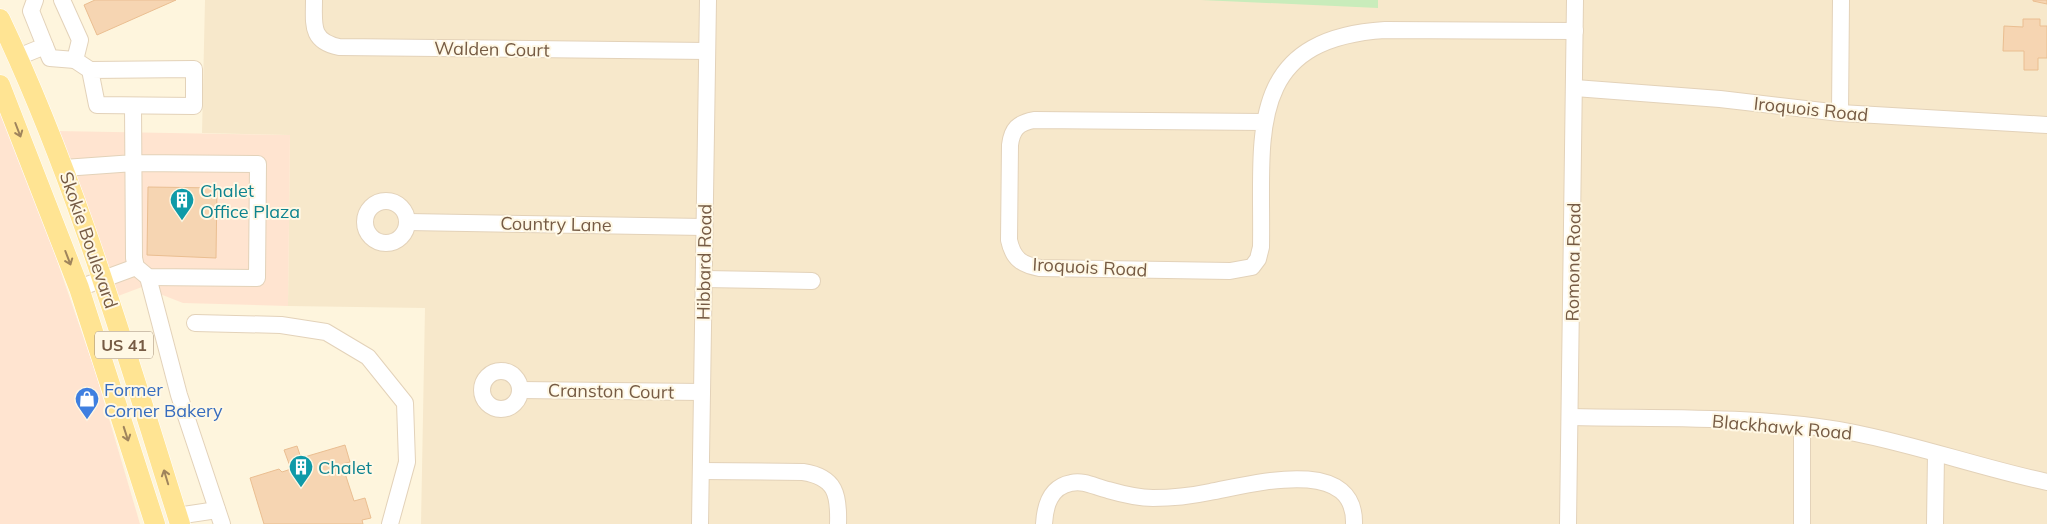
<svg xmlns="http://www.w3.org/2000/svg" width="2047" height="524" font-family="Mulish,sans-serif">
	<rect width="100%" height="100%" fill="#fef5dd"/>
	<polygon fill="#f7e8cb" points="205,0 2047,0 2047,524 421,524 425,308 288,306 290,135 202,133"/>
	<g fill="#ffe4d0">
		<polygon points="0,109 54,252 95,371 140,524 0,524"/>
		<polygon points="56,131 290,135 288,306 183,303 142,287 118,296"/>
	</g>
	<polygon fill="#c9ecbb" points="1201,0 1378,0 1378,8"/>
	<g fill="#f6d5b2" stroke="#eabe91">
		<polygon points="95,0 176,0 97,35 84,5"/>
		<polygon points="2047,0 2047,4 2033,1 2033,0"/>
		<polygon points="2023,19 2040,19 2040,26 2047,26 2047,58 2038,58 2038,70 2024,70 2024,51 2003,51 2004,26 2023,27"/>
		<polygon points="148,187 217,188 216,258 147,255"/>
		<polygon points="345,445 350,462 342,464 354,501 365,498 371,518 362,520 363,524 264,524 250,478 279,469 282,472 291,469 284,450 297,446 301,458"/>
	</g>
	<g fill="none" stroke-linecap="round" stroke-linejoin="round">
		<defs>
			<g id="minor">
				<polyline points="62,0 80,40 75,60 90,70 194,69 194,106 97,105 90,70"/>
				<path d="M314,0C314,24 310,41 339,47L707,51"/>
				<polyline points="45,46 50,58 75,60"/>
				<polyline points="18,57 45,46 31,11 35,0"/>
				<polyline points="1575,88 1720,99 1840,113 2047,125"/>
				<polyline points="1840,113 1841,0"/>
				<path d="M1263,122L1034,120C1018,123 1012,129 1010,145L1009,240C1013,259 1022,265 1040,268L1230,271L1252,267L1258,259L1261,247C1263,139 1242,39 1385,30L1575,31"/>
				<polyline points="64,168 134,163 258,164 257,278 148,277 136,267 134,258 133,106"/>
				<circle cx="386" cy="222" r="21"/>
				<polyline points="408,222 704,227"/>
				<polyline points="148,277 179,395 222,524"/>
				<polyline points="704,279 812,281"/>
				<polyline points="79,288 136,267"/>
				<polyline points="195,323 281,325 326,332 368,357 405,403 407,462 390,524"/>
				<circle cx="501" cy="390" r="19"/>
				<polyline points="520,390 702,392"/>
				<path d="M1571,417C1665,419 1762,415 1855,433C1920,446 1982,468 2047,482"/>
				<path d="M701,471L803,472C836,477 839,495 838,524"/>
				<polyline points="177,516 217,510"/>
				<polyline points="700,524 708,0"/>
				<path d="M1044,524C1045,506 1050,487 1071,483C1084,480 1095,487 1108,490C1122,494 1138,498 1153,498C1172,498 1191,496 1210,492C1249,485 1356,454 1354,524"/>
				<polyline points="1568,524 1575,0"/>
				<polyline points="1802,524 1802,426"/>
				<polyline points="1935,524 1936,454"/>
			</g>
			<g id="major">
				<path d="M0,19C77,181 126,353 180,524"/>
				<polyline points="0,85 79,288 155,524"/>
			</g>
		</defs>
		<use href="#minor" stroke="#e3d2b9" stroke-width="18"/>
		<use href="#major" stroke="#fff" stroke-width="21"/>
		<use href="#minor" stroke="#fff" stroke-width="16"/>
		<use href="#major" stroke="#ffe493" stroke-width="20"/>
	</g>
	<defs><path id="oneway-shaft" d="M-6 0H5M1.5-3L5.5 0L1.5 3" fill="none" stroke-width="1.6" stroke-linecap="round" stroke-linejoin="round" transform="scale(1.25)"/></defs>
	<g stroke="#9f845c">
		<use href="#oneway-shaft" transform="translate(18 130) rotate(69)"/>
		<use href="#oneway-shaft" transform="translate(68 258) rotate(69)"/>
		<use href="#oneway-shaft" transform="translate(126 434) rotate(72)"/>
		<use href="#oneway-shaft" transform="translate(166 477) rotate(-107)"/>
	</g>
	<defs>
		<symbol id="building-pin" viewBox="-11 -11 22 30"><path d="M0 17L-7.5 6A9.5 9.5 0 1 1 7.5 6Z" fill="#0f9aa8" stroke="#fff8e5"/><path d="M-4-6H4V6H1V3H-1V6H-4ZM-2.5-4.3h1.7v1.8h-1.7ZM.8-4.3h1.7v1.8H.8ZM-2.5-1h1.7V.8h-1.7ZM.8-1h1.7V.8H.8Z" fill="#fff"/></symbol>
		<symbol id="shop-pin" viewBox="-11 -11 22 30"><path d="M0 17L-7.5 6A9.5 9.5 0 1 1 7.5 6Z" fill="#3f7fe0" stroke="#fff8e5"/><path d="M-5-2.5h2.3a2.7 3.5 0 0 1 5.4 0H5L5.5 6h-11ZM-1.5-2.5h3a1.5 2.3 0 0 0-3 0Z" fill="#fff"/></symbol>
	</defs>
	<g fill-rule="evenodd">
		<use href="#building-pin" x="168" y="186" width="28" height="38"/>
		<use href="#shop-pin" x="73" y="385" width="28" height="38"/>
		<use href="#building-pin" x="287" y="453" width="28" height="38"/>
	</g>
	<g text-anchor="middle" dominant-baseline="central" stroke-width="4" stroke-linejoin="round" paint-order="stroke">
		<rect fill="#fff8e5" stroke="#9f8a74" stroke-width="1" x="95" y="331.5" width="58" height="27" rx="4"/>
		<g font-size="16" font-weight="bold" fill="#765b44">
			<text x="124" y="345">US 41</text>
		</g>
		<g font-size="18" fill="#765b44" stroke="#fff8e5">
			<text transform="translate(492 49) rotate(1)">Walden Court</text>
			<text transform="translate(1811 109) rotate(6)">Iroquois Road</text>
			<text transform="translate(556 224) rotate(1)">Country Lane</text>
			<text transform="translate(89 240) rotate(71)">Skokie Boulevard</text>
			<text transform="translate(704 262) rotate(-89)">Hibbard Road</text>
			<text transform="translate(1573 262) rotate(-89)">Romona Road</text>
			<text transform="translate(1090 267) rotate(3)">Iroquois Road</text>
			<text transform="translate(611 391) rotate(1)">Cranston Court</text>
			<text transform="translate(1782 427) rotate(5)">Blackhawk Road</text>
		</g>
		<g font-size="18" fill="#0d838f" stroke="#fff8e5" text-anchor="start">
			<text x="200" y="190">Chalet<tspan x="200" dy="21">Office Plaza</tspan></text>
			<text x="318" y="467">Chalet</text>
		</g>
		<g font-size="18" fill="#366cbe" stroke="#fff8e5" text-anchor="start">
			<text x="104" y="389">Former<tspan x="104" dy="21">Corner Bakery</tspan></text>
		</g>
	</g>
</svg>
